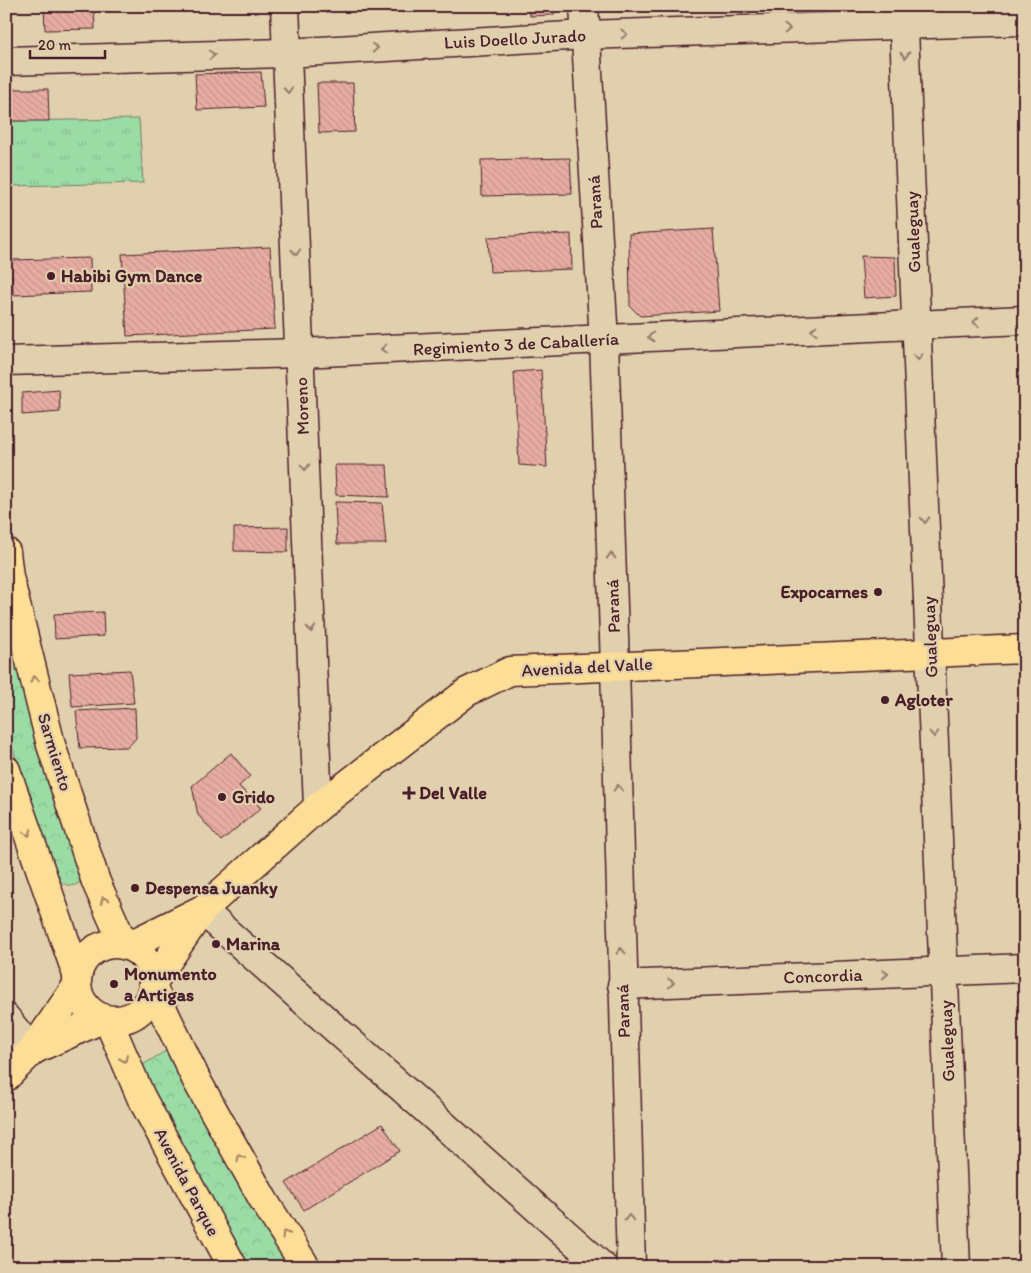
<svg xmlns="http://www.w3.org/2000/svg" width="1031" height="1273" font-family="Itim,sans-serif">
	<defs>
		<pattern id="grass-tufts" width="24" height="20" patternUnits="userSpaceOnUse" patternTransform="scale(1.25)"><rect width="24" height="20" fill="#9bdca5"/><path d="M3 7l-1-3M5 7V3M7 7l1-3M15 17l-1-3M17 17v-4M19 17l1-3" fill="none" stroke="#87bc8e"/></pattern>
		<pattern id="park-crowns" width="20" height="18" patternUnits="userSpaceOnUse" patternTransform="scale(1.25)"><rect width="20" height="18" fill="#9bdca5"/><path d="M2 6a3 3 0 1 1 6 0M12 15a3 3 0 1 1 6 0" fill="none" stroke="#87bc8e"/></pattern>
		<pattern id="building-back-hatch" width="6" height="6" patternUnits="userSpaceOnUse" patternTransform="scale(1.25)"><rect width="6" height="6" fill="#e7ada3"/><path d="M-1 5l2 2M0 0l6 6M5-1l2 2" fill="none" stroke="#c8948c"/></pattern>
	</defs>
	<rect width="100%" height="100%" fill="#e1d0ad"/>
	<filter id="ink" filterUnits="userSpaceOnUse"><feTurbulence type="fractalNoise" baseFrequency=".02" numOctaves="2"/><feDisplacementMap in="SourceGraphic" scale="10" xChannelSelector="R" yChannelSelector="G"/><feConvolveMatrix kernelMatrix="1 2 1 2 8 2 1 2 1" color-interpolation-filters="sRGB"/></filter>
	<g filter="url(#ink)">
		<polygon fill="url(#grass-tufts)" stroke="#727e68" points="139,119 143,183 8,186 7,121"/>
		<g fill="url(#park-crowns)" stroke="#727e68">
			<path d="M6,616L84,878C75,889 66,887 57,878L6,729Z"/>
			<polygon points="167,1050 288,1256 275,1267 250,1267 138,1068"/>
		</g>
		<g fill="url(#building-back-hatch)" stroke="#4a1f2b">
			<polygon points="44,6 94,6 95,29 45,30"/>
			<polygon points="529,6 561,6 553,15 530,16"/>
			<polygon points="261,72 264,107 197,110 195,74"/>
			<polygon points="317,83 353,83 355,132 319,133"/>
			<polygon points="6,89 48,89 49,121 7,121"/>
			<polygon points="570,158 572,194 482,196 481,160"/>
			<polygon points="713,229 719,311 640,316 630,306 629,234"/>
			<polygon points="571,234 572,269 490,272 488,237"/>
			<polygon points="270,247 275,329 127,336 122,254"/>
			<polygon points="861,256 895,257 896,296 864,298"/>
			<polygon points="90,258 91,292 13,295 11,260"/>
			<polygon points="541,370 547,467 519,465 514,372"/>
			<polygon points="59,390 60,412 22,415 22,393"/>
			<polygon points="335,465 387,465 389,497 336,495"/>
			<polygon points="335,502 382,503 386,544 337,544"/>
			<polygon points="288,527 288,552 234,551 234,528"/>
			<polygon points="103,612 104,636 55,639 54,614"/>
			<polygon points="130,670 134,703 72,707 69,673"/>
			<polygon points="135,708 136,738 128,747 80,748 76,711"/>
			<polygon points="231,753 250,776 239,786 261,808 221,841 198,815 192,786"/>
			<polygon points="382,1124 400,1151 304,1210 286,1183"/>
		</g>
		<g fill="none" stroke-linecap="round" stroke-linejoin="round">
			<defs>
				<g id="minor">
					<polyline points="285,6 318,807"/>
					<polyline points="584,6 604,340 615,666 631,1267"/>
					<polyline points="903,6 956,1267"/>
					<polyline points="6,61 287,53 585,35 1025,21"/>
					<polyline points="6,361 300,353 1025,320"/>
					<polyline points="202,910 603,1267"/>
					<polyline points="622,985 1025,968"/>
					<polyline points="6,1018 32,1051"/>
				</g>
				<g id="major">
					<polyline points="6,552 9,577 51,745 96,882 124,945"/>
					<polyline points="6,770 77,975"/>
					<circle cx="115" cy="982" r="38"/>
					<polyline points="128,946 201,910"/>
					<polyline points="153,982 202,910 318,807 467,692 510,671 1025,649"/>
					<polyline points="153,989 197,1081 264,1201 306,1267"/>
					<polyline points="108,1020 141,1097 233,1267"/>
					<polyline points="33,1050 102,1019"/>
					<polyline points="6,1077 32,1051 76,987"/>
				</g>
			</defs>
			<use href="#minor" stroke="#4a1f2b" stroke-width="31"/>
			<use href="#major" stroke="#4a1f2b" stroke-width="31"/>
			<use href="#minor" stroke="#e1d0ad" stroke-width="28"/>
			<use href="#major" stroke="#fcde96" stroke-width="28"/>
		</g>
		<defs><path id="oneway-chevron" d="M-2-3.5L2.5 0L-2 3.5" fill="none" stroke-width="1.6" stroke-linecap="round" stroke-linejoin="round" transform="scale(1.25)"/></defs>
		<g stroke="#96786c">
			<use href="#oneway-chevron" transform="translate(787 29) rotate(-1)"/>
			<use href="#oneway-chevron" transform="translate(624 34) rotate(-1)"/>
			<use href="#oneway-chevron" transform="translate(375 48) rotate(-4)"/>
			<use href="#oneway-chevron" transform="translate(212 55) rotate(-2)"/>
			<use href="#oneway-chevron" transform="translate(905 55) rotate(88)"/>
			<use href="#oneway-chevron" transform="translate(288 90) rotate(87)"/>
			<use href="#oneway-chevron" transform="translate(296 252) rotate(87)"/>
			<use href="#oneway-chevron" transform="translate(976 322) rotate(177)"/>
			<use href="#oneway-chevron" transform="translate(814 330) rotate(177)"/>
			<use href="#oneway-chevron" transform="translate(651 337) rotate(177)"/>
			<use href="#oneway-chevron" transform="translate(384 349) rotate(177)"/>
			<use href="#oneway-chevron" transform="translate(918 357) rotate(88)"/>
			<use href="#oneway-chevron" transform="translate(305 467) rotate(88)"/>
			<use href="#oneway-chevron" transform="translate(925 520) rotate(88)"/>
			<use href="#oneway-chevron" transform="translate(611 556) rotate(-92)"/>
			<use href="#oneway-chevron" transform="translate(311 629) rotate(88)"/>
			<use href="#oneway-chevron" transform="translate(934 734) rotate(88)"/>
			<use href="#oneway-chevron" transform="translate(618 788) rotate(-91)"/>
			<use href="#oneway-chevron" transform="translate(621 951) rotate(-91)"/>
			<use href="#oneway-chevron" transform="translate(885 974) rotate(-2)"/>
			<use href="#oneway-chevron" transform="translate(671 983) rotate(-2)"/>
			<use href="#oneway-chevron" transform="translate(629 1218) rotate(-92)"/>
		</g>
		<g stroke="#a37e60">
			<use href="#oneway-chevron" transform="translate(34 679) rotate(-104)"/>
			<use href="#oneway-chevron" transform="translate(28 833) rotate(71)"/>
			<use href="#oneway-chevron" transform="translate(104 900) rotate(-114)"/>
			<use href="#oneway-chevron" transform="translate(124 1059) rotate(67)"/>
			<use href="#oneway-chevron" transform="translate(240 1158) rotate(-119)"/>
			<use href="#oneway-chevron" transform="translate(285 1234) rotate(-122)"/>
		</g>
	</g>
	<g fill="#4a1f2b" stroke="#e1d0ad" stroke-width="2">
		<circle cx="51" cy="276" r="5"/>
		<circle cx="878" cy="592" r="5"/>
		<circle cx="885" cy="700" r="5"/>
		<path d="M406.5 785.5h5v5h5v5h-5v5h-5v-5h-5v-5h5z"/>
		<circle cx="222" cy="797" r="5"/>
		<circle cx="135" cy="888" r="5"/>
		<circle cx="216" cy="944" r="5"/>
		<circle cx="114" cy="984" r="5"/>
	</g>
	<g text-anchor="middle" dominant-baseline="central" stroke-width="4.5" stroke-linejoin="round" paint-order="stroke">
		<g font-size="18" fill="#4a1f2b" stroke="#e1d0ad">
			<text transform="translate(515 39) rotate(-3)">Luis Doello Jurado</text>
			<text transform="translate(595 202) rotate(-93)">Paraná</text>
			<text transform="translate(913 232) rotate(-92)">Gualeguay</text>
			<text transform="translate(516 344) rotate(-3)">Regimiento 3 de Caballería</text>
			<text transform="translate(302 406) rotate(-92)">Moreno</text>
			<text transform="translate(613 606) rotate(-92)">Paraná</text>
			<text transform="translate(930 637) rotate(-92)">Gualeguay</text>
			<text transform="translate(587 667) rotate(-3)">Avenida del Valle</text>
			<text transform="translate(55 752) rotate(73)">Sarmiento</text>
			<text transform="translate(823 976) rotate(-2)">Concordia</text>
			<text transform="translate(623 1011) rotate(-92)">Paraná</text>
			<text transform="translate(947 1041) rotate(-92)">Gualeguay</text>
			<text transform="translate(187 1182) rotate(62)">Avenida Parque</text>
		</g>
		<g font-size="18" font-weight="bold" fill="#4a1f2b" stroke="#e1d0ad" text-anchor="start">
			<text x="61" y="276">Habibi Gym Dance</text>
			<text x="868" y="592" text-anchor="end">Expocarnes</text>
			<text x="895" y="700">Agloter</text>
			<text x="419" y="793">Del Valle</text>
			<text x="232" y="797">Grido</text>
			<text x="145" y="888">Despensa Juanky</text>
			<text x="226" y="944">Marina</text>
			<text x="124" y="974">Monumento<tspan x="124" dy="21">a Artigas</tspan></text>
		</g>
	</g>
	<rect width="1031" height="1273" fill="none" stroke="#e1d0ad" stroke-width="25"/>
	<rect x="12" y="12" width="1006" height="1248" fill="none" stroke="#4a1f2b" stroke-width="2" filter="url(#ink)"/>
	<path d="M30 50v8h75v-8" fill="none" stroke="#4a1f2b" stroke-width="2.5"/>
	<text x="38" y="50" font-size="15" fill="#4a1f2b" stroke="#e1d0ad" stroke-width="4" paint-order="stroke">20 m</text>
</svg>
